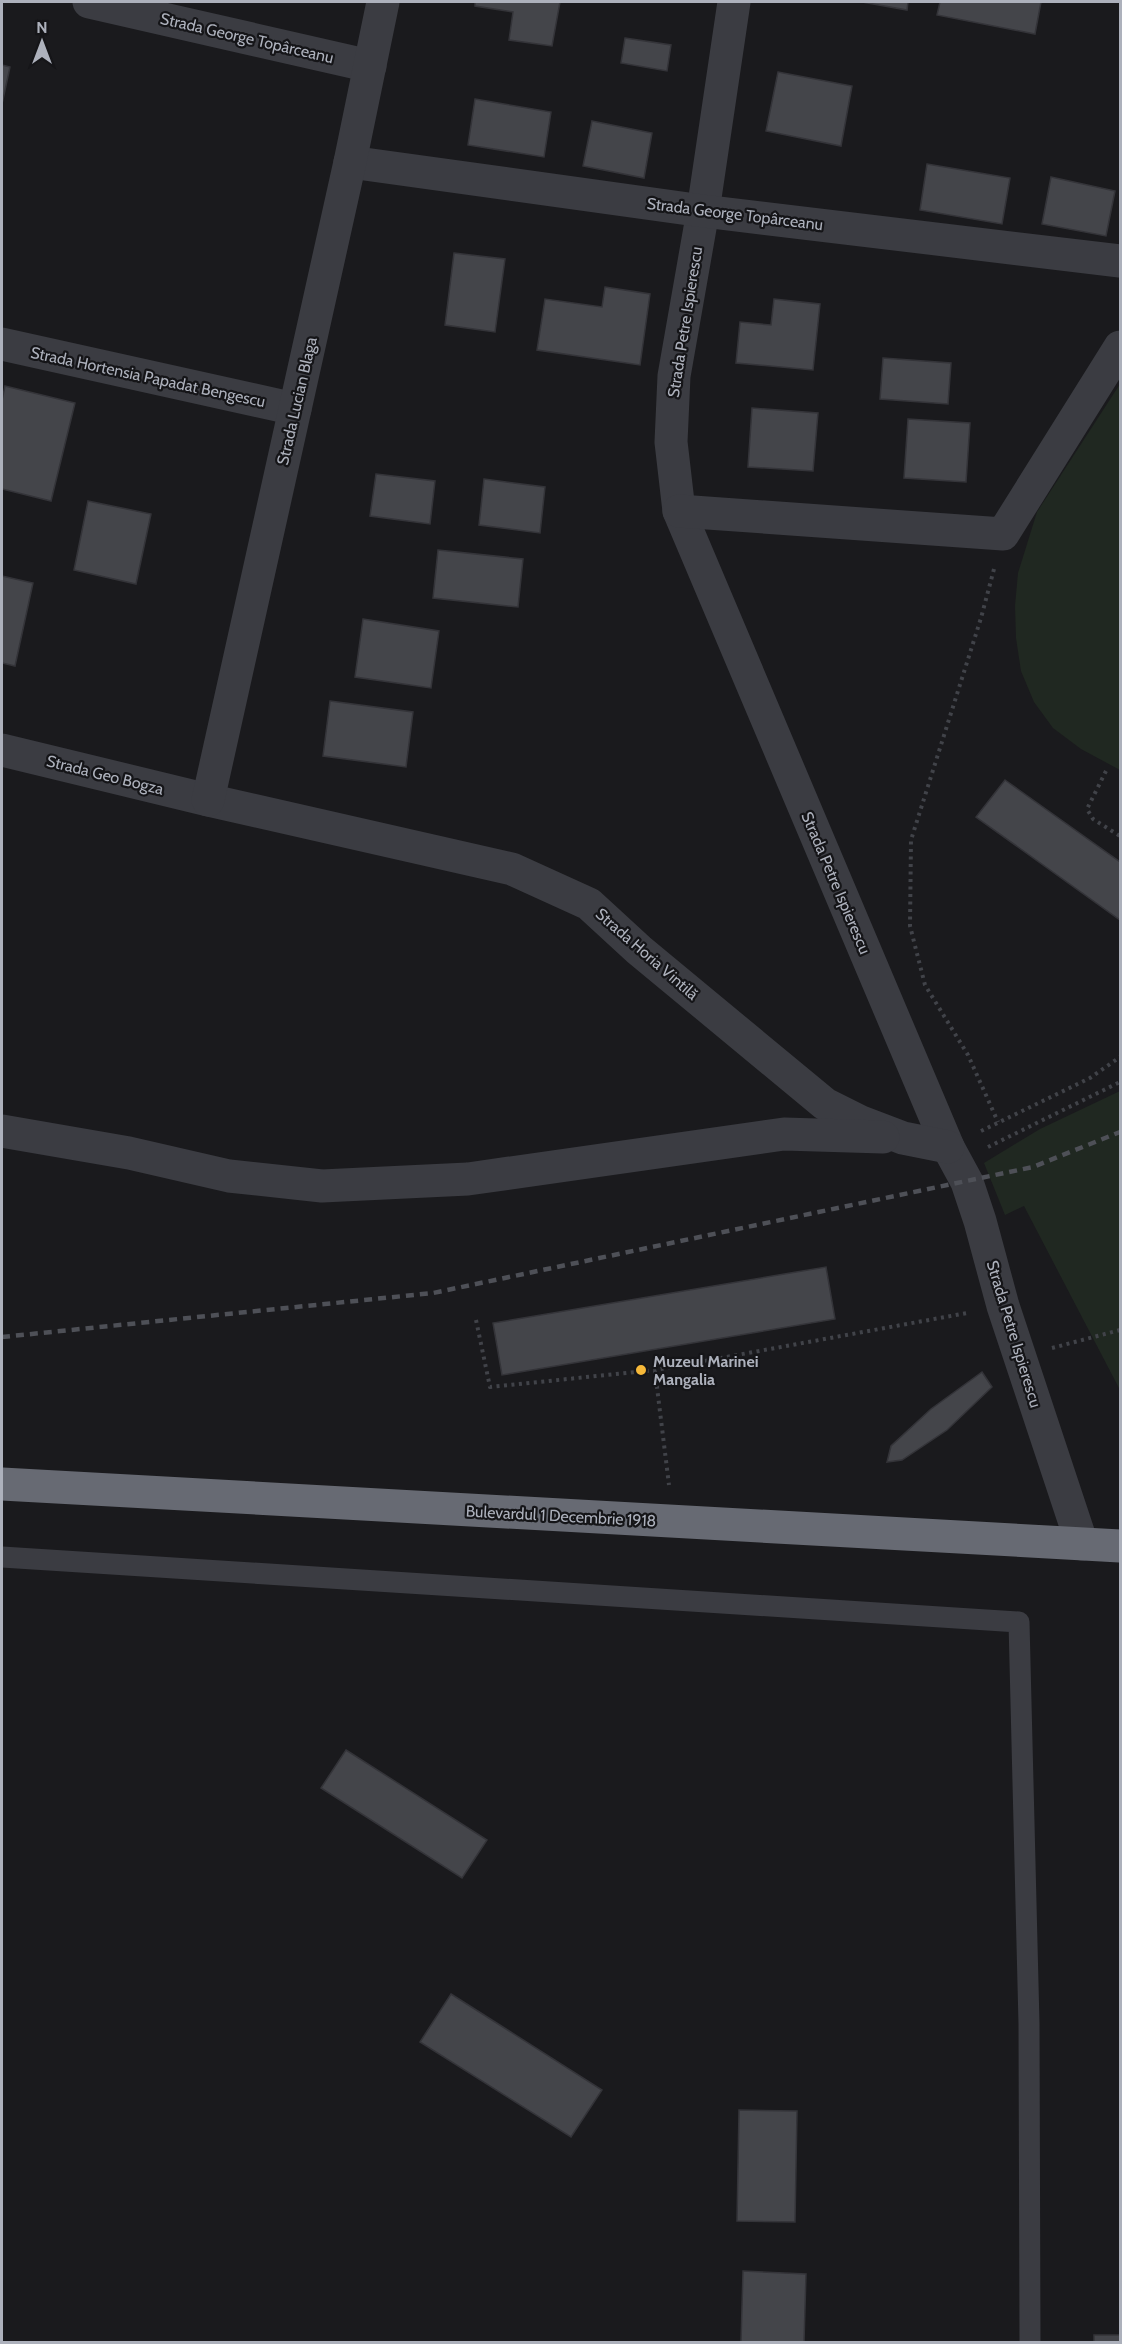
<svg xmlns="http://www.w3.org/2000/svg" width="1122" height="2344" font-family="Cabin,sans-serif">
	<rect width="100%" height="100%" fill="#1a1a1d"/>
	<g fill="#202821">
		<polygon points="1120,384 1120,770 1081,749 1053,728 1034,702 1021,671 1016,638 1015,606 1018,573 1037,512"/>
		<polygon points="1120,1091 1120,1390 1024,1206 1005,1215 984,1163 1040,1129"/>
	</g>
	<g fill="#44454a" stroke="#343439" stroke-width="1.5">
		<polygon points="475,2 560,2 552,46 509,40 513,12 475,6"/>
		<polygon points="862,2 908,2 907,10"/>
		<polygon points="940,2 1041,2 1035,34 937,15"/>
		<polygon points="625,38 671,45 667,71 621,63"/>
		<polygon points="2,65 10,67 2,104"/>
		<polygon points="778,72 852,86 841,146 766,131"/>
		<polygon points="475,99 551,112 544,157 468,145"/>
		<polygon points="592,121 652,133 644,178 583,166"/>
		<polygon points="927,164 1010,178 1002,224 920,210"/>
		<polygon points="1051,177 1115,191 1106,236 1042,224"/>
		<polygon points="454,253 505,259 495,332 445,325"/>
		<polygon points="605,287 650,294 640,365 537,350 545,299 602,307"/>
		<polygon points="774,299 820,304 813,370 736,363 740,322 771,325"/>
		<polygon points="883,358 951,363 948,404 880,399"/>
		<polygon points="5,386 75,403 51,501 2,489 2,400"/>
		<polygon points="752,408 818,413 813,471 748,467"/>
		<polygon points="908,419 970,423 966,482 904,478"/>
		<polygon points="376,474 435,481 430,524 370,516"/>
		<polygon points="484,479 545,487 540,533 479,525"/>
		<polygon points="88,501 151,514 136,584 74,570"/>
		<polygon points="438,550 523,559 518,607 433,598"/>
		<polygon points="2,576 33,583 15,666 2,663"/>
		<polygon points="363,619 439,631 431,688 355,677"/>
		<polygon points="330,701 413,712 406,767 323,756"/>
		<polygon points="1005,780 1120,862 1120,920 976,817"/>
		<polygon points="826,1267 835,1319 502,1375 493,1323"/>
		<polygon points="982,1372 992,1387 947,1430 902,1460 887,1462 891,1446 931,1409"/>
		<polygon points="346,1750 487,1840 462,1878 321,1788"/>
		<polygon points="451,1994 602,2090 571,2137 420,2042"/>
		<polygon points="739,2110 797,2111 795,2222 737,2221"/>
		<polygon points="743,2271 806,2274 804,2342 741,2342"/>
		<rect x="1094" y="2335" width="26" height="7"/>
	</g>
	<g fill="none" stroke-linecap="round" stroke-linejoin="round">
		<g stroke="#414349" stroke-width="4" stroke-dasharray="3 4.5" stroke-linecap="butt">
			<polyline points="994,569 981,618 911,840 910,926 925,985 968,1055 998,1122"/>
			<polyline points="1106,771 1087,809 1093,819 1120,836"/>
			<polyline points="981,1131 1090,1078 1120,1057"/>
			<polyline points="988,1147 1120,1082"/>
			<polyline points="476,1320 490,1387 655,1370 967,1313"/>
			<polyline points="1052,1348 1120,1330"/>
			<polyline points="655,1371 669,1485"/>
		</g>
		<polyline stroke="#3b3c42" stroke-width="21" points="2,1557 1019,1622 1029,2024 1030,2342"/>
		<g stroke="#3b3c42" stroke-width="33">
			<polyline points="89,2 370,66"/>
			<polyline points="734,2 703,211 674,376 671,442 679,511 948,1147 967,1182 980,1221 1003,1306 1082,1544"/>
			<polyline points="350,162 703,211 1120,261"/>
			<polyline points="2,344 295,409"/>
			<polyline points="679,511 1003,534 1120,347"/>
			<polyline points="2,750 208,800 512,869 589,904 639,950 825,1104 861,1122 903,1138 948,1147"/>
			<polyline points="208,800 350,162 383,2"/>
			<polyline points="2,1131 129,1153 229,1176 322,1186 468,1179 784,1134 883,1137"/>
		</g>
		<polyline stroke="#676a73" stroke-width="33" points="2,1484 1120,1546"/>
		<polyline stroke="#4e5057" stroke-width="4.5" stroke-dasharray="8 6" stroke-linecap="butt" points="2,1337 433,1293 1033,1167 1120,1132"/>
	</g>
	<circle fill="#f6b839" stroke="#151518" stroke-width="2" cx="641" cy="1370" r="6"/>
	<g text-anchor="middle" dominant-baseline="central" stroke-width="4.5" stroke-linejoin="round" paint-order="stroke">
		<g font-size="16" fill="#adb1bc" stroke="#151518">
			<text transform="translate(247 38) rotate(13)">Strada George Topârceanu</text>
			<text transform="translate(735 214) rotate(7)">Strada George Topârceanu</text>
			<text transform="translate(685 322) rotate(-81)">Strada Petre Ispierescu</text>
			<text transform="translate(148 377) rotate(12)">Strada Hortensia Papadat Bengescu</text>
			<text transform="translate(297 401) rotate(-77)">Strada Lucian Blaga</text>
			<text transform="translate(105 775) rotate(14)">Strada Geo Bogza</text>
			<text transform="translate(836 883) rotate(67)">Strada Petre Ispierescu</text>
			<text transform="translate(647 954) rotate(41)">Strada Horia Vintilă</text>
			<text transform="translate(1014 1334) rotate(73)">Strada Petre Ispierescu</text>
			<text transform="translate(561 1516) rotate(3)">Bulevardul 1 Decembrie 1918</text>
		</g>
		<g font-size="16" font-weight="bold" fill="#adb1bc" stroke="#151518" text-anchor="start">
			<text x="653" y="1361">Muzeul Marinei<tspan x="653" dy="18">Mangalia</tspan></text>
		</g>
	</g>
	<rect width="1122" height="2344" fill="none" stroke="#adb1bc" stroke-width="6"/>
	<g transform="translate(42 42)" stroke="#151518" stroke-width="4.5" paint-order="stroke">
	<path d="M0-4.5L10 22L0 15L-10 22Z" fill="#adb1bc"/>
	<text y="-9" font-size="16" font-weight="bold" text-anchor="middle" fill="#adb1bc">N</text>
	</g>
</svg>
